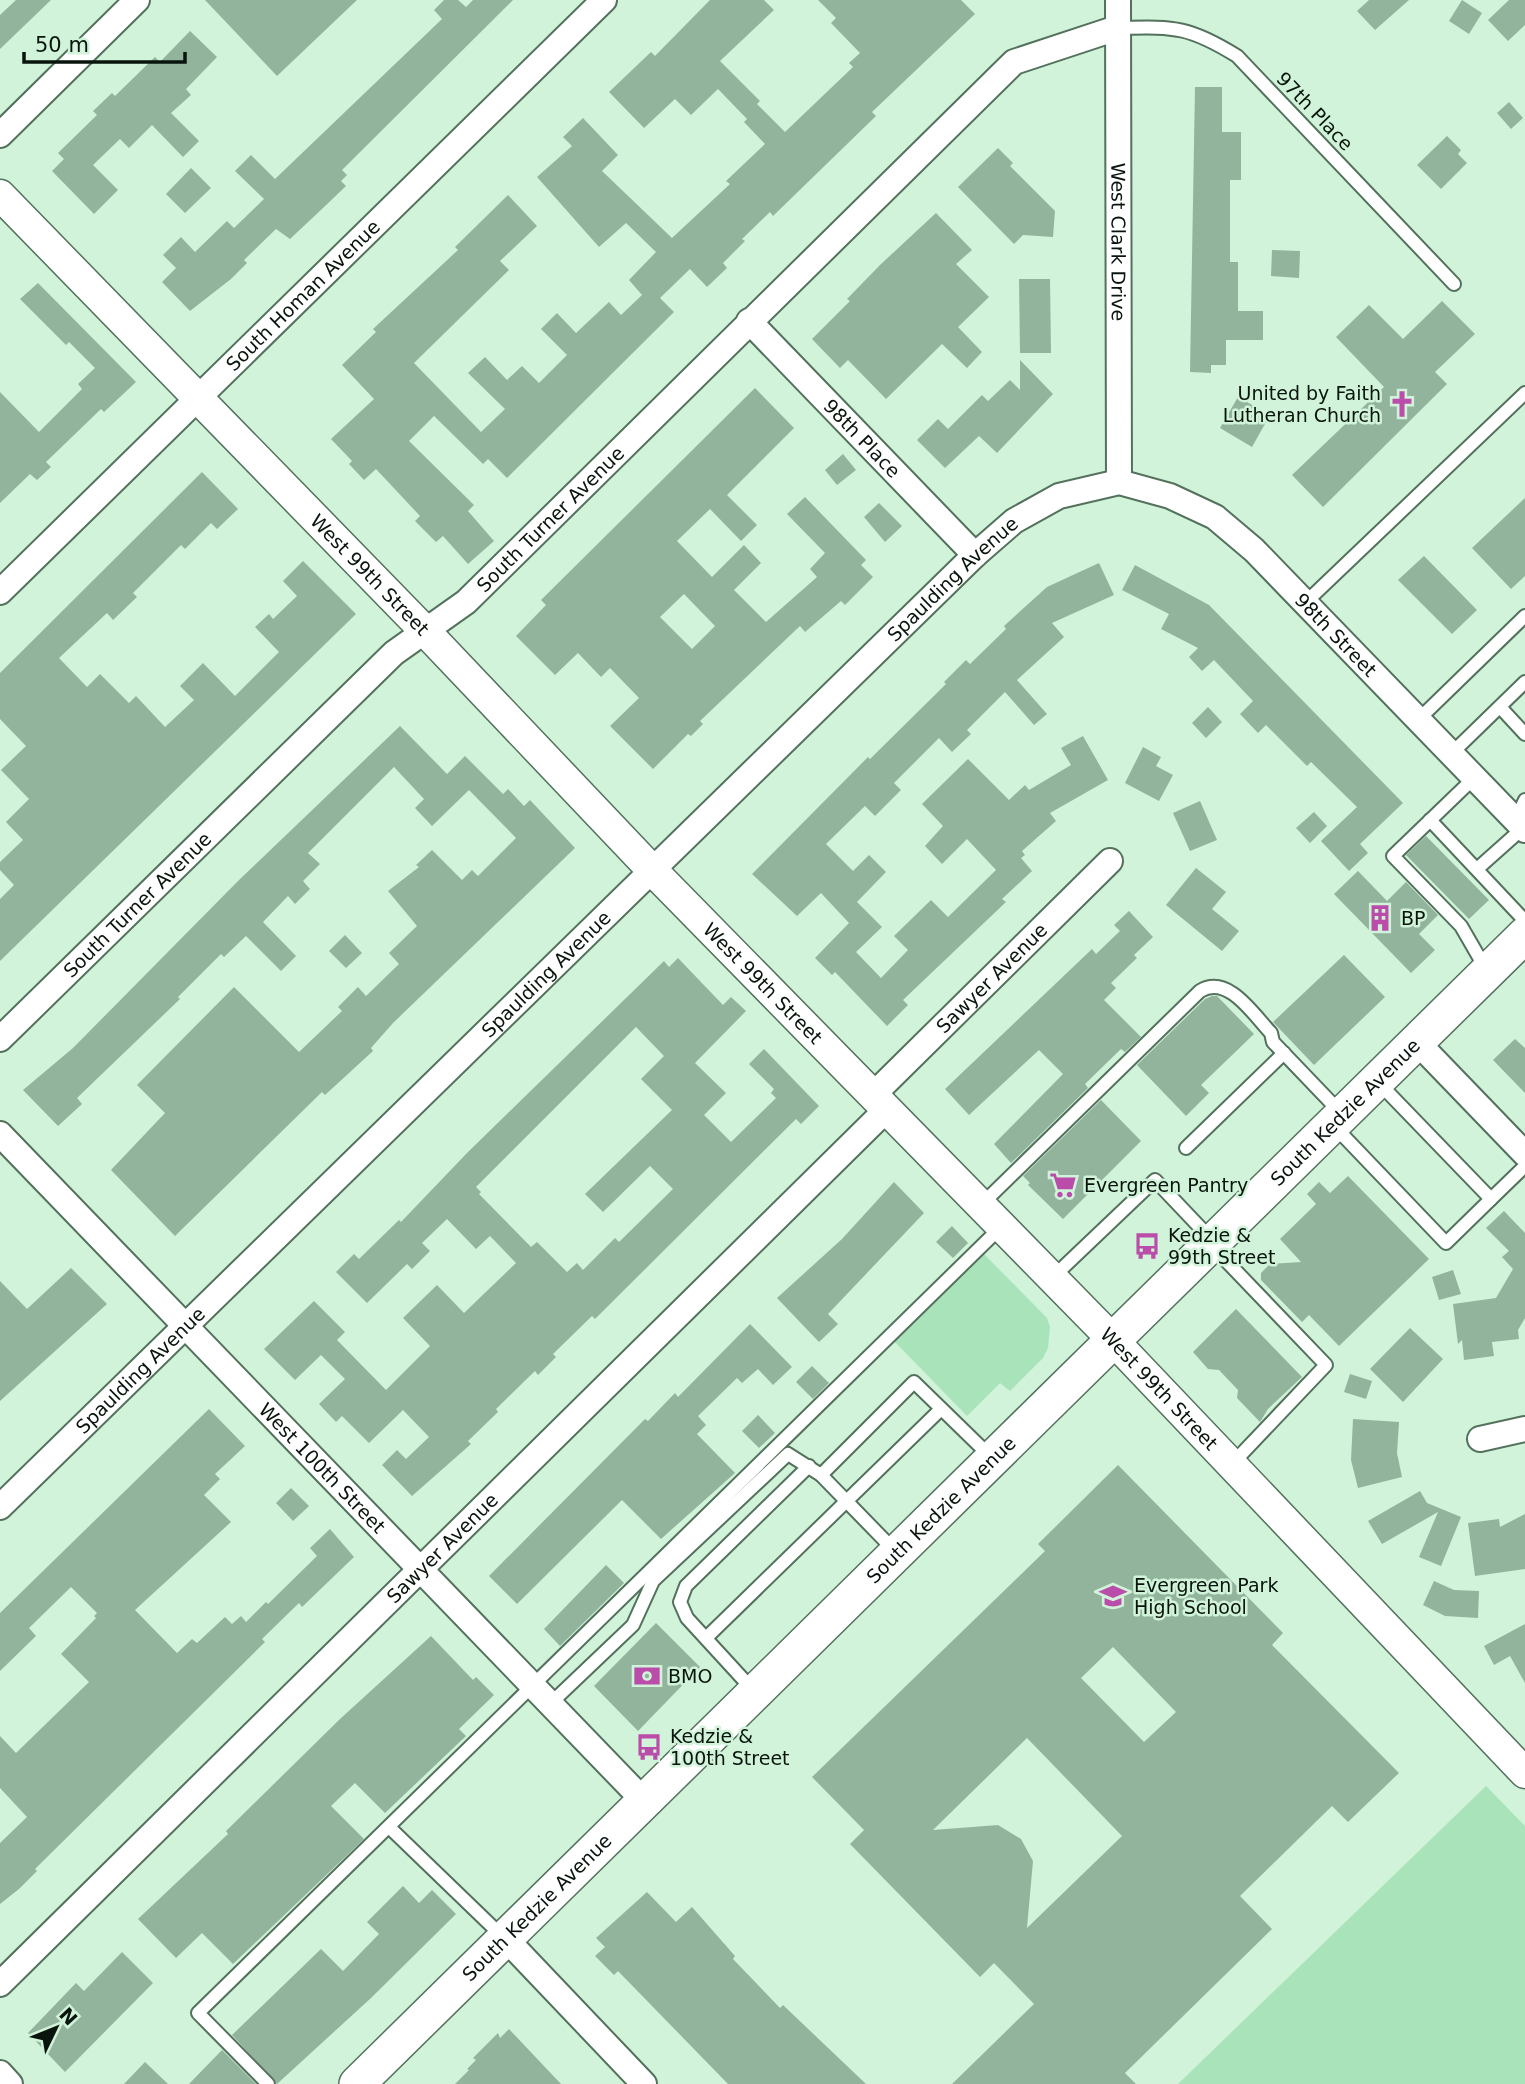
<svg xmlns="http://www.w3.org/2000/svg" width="1525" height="2084" font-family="'DejaVu Sans',sans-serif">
	<rect width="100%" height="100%" fill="#d1f3da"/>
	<g fill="#a9e3ba">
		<polygon points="983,1253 1047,1318 1050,1327 1048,1348 1043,1358 1010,1391 1000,1383 967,1416 893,1340"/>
		<polygon points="1486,1786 1525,1826 1525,2084 1178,2084"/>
	</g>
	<g fill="#93b49c" fill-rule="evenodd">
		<polygon points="16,0 51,0 0,49 0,15"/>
		<polygon points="205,0 357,0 277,76"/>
		<polygon points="444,0 458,0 466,7 473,0 513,0 342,170 347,175 341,181 346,186 323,208 290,239 276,229 244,260 247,263 231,279 190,311 162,282 176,268 163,255 181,237 195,252 227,221 234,228 264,199 235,171 251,155 275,179 442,19 434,10"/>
		<polygon points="710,0 764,0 774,10 720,61 760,101 757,104 785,132 853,67 849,63 860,53 831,23 836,18 818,0 961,0 975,14 872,112 876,116 773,216 770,212 742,239 745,241 723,263 727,268 707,287 690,269 660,298 674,312 507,478 488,459 483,464 434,416 409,441 474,505 468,511 494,541 468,564 443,536 436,542 415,521 420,516 376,469 364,480 349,464 352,461 331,439 374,399 342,365 376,332 373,329 458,250 455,247 508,195 537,226 500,261 509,270 414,363 481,432 505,409 468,373 485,357 507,380 522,366 539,383 567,355 541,329 557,313 576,333 609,302 621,315 642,295 629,280 656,252 626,223 599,247 537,177 572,146 563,137 583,118 618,155 602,171 672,238 730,184 726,181 765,144 744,122 747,119 718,89 691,115 675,99 644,128 609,92 651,52 655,56"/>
		<polygon points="1369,0 1409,0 1375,30 1357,11"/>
		<polygon points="1462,0 1482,13 1469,34 1449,21"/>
		<polygon points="1509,0 1525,0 1525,25 1508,41 1488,20"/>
		<polygon points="190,31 217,57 186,89 191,95 171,113 199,141 183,157 152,125 129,148 120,139 93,165 118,190 94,214 52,171 64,159 58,153 97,115 93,111 112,93 115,96 155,57 160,62"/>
		<polygon points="1195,87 1222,87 1222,132 1241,132 1241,180 1230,180 1230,262 1238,262 1238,311 1263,311 1263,340 1226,340 1226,365 1211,365 1211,373 1190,372"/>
		<polygon points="1509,102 1523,118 1511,129 1497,113"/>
		<polygon points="1447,136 1461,150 1458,154 1467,163 1441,189 1417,165"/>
		<polygon points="998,148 1013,163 1010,166 1055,211 1053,237 1023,235 1014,244 958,187"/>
		<polygon points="191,168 211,188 185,213 166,194"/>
		<polygon points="936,213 972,250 956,264 989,297 958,327 982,352 967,368 942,344 886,399 848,360 840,368 812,339 850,301 847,299 880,265"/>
		<polygon points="1272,250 1300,251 1299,278 1271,276"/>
		<polygon points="1019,279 1050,279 1051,353 1020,353"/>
		<polygon points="38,283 136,382 104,412 101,409 46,462 51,467 37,480 30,474 0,503 0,392 39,432 82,389 78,384 95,368 69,342 66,345 20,299"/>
		<polygon points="1442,301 1475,334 1435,372 1447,384 1323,507 1292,475 1384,387 1336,337 1369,305 1403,339"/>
		<polygon points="1020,360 1053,394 997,453 979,436 945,468 917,440 938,419 948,429 982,395 988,401 1010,380 1020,390"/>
		<path d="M755,388L794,428L727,495L757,525L741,541L710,509L677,541L712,577L744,545L761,563L734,590L766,622L817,577L810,569L825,553L787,514L805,497L866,560L861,565L873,577L845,605L841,601L805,632L800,626L700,721L703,724L691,736L688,734L653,769L610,726L639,698L610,668L601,677L578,653L555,675L516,636L546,605L541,600ZM684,594L715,626L692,649L660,617Z"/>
		<polygon points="1238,397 1270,415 1252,447 1220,428"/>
		<polygon points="843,454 856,470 837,485 825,470"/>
		<polygon points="202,472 238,509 217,529 211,523 185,549 181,545 133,593 137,597 113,620 107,613 59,658 87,687 100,674 129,703 136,696 165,727 194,700 180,686 203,663 235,696 279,652 255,627 269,614 273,619 297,596 283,581 303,561 356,614 0,961 0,899 14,885 0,870 0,862 23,840 6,822 29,799 1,770 26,746 0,719 0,673"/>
		<polygon points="1525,498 1525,576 1511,589 1472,548"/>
		<polygon points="879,503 902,526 885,542 864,517"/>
		<polygon points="1424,556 1477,610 1452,634 1398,580"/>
		<polygon points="1099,563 1114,595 1052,623 1064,637 1017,680 1047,714 1034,725 1005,692 967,730 971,734 952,752 939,738 894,783 901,790 875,816 865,806 826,844 853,871 869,855 886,872 857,902 882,927 856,952 881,978 908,950 894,936 931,900 948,917 996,870 967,839 942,864 925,846 943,826 922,804 968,759 1009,800 1025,785 1029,790 1071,765 1061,748 1083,736 1108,780 1050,813 1056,821 1022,851 1025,855 1021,858 1032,871 1002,899 1006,902 903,1000 908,1005 887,1026 835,972 832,975 815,958 849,923 821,893 797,916 752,874 868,757 870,759 946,684 944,682 966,660 970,664 1006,629 1004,626 1047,587"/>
		<polygon points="1135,565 1209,605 1403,803 1360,844 1368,853 1349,871 1321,841 1357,807 1311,762 1307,766 1266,725 1258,733 1240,714 1253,701 1214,660 1202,671 1189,657 1198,648 1161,629 1169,614 1122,590"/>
		<polygon points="1208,707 1222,722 1206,738 1192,723"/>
		<polygon points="400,726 447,774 465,756 503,794 508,789 524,806 530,800 575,848 393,1023 371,1048 373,1051 325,1095 322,1092 175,1236 111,1170 165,1113 137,1085 234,987 299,1052 342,1011 338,1007 358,987 366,996 399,964 389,953 417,926 388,891 419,867 416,865 432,850 462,880 472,870 478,876 516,838 469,790 432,826 415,808 424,799 394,767 308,853 320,864 303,881 310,889 295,904 288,896 263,922 296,956 281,971 246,936 224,957 221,954 178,997 180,999 77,1098 82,1104 58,1126 23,1090 73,1048 239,880"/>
		<polygon points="1143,747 1161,757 1156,766 1173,775 1159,801 1125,783"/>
		<polygon points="1200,801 1217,840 1190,851 1173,813"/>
		<polygon points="1314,812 1327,826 1310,843 1296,828"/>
		<polygon points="1426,836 1489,900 1469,919 1406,855"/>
		<polygon points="1196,868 1226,892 1212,909 1239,931 1222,951 1166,905"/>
		<polygon points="1358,871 1387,901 1406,882 1438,915 1419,934 1435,950 1411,973 1334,894"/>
		<polygon points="1129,911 1153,937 1134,955 1137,958 1111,983 1116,988 1104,1000 1141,1037 1125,1052 1121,1049 1085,1084 1088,1088 1011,1163 994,1144 1063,1074 1039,1050 969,1115 945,1089 1092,949 1096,954 1120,931 1114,925"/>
		<polygon points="345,935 362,953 346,968 329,951"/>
		<polygon points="1344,955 1385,997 1314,1065 1273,1022"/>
		<path d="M678,958L723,1005L731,997L746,1011L695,1063L726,1093L704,1115L731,1142L776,1098L771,1093L774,1089L749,1064L764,1049L819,1106L801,1124L796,1119L595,1319L592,1316L553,1354L556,1357L538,1375L535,1371L496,1409L498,1412L468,1441L471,1444L412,1496L382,1465L397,1450L406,1459L429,1437L403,1410L369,1443L342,1416L336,1422L319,1404L345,1379L321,1355L295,1380L264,1349L314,1301L345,1332L337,1340L386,1390L430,1346L403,1318L437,1285L464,1313L516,1263L490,1236L476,1249L447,1219L422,1243L430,1251L412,1269L407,1264L367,1303L336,1272L354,1254L359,1259L399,1220L401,1222L467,1153L664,961L669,967ZM636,1027L664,1056L641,1079L672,1110L585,1194L603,1212L650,1166L673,1189L619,1242L615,1238L583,1270L577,1263L567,1272L537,1242L531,1247L479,1194L481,1192L476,1187Z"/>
		<polygon points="1212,996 1217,996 1254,1034 1201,1085 1209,1093 1186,1116 1137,1065 1205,999"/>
		<polygon points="1515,1039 1525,1048 1525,1093 1493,1060"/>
		<polygon points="1101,1100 1141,1141 1063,1219 1028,1185 1030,1183 1023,1176"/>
		<polygon points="1348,1176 1429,1259 1339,1346 1309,1315 1302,1322 1261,1280 1261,1273 1270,1264 1301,1262 1280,1239 1316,1204 1307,1194 1319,1182 1330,1193"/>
		<polygon points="894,1182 924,1213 828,1314 838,1324 819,1342 777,1298 842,1239"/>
		<polygon points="1504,1211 1525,1233 1525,1318 1518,1330 1519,1339 1492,1342 1494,1356 1464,1360 1462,1340 1458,1344 1453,1304 1496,1298 1513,1269 1502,1257 1509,1251 1486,1228"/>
		<polygon points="952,1226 968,1243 953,1258 936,1242"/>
		<polygon points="71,1268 107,1304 0,1401 0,1281 27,1309"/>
		<polygon points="1453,1270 1461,1294 1439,1300 1432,1277"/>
		<polygon points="1236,1309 1302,1377 1268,1409 1260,1422 1237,1398 1238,1390 1219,1370 1208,1369 1193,1352"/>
		<polygon points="750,1324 792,1367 773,1385 758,1369 742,1383 737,1378 698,1416 706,1425 697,1434 735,1473 661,1539 622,1500 517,1604 489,1576 645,1419 648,1421 675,1393 678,1397"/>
		<polygon points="1410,1328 1443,1359 1403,1402 1370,1369"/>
		<polygon points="812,1366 829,1383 813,1399 796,1382"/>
		<polygon points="1350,1374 1372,1381 1366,1399 1344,1392"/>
		<polygon points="209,1409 245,1446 215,1474 220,1479 204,1495 231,1522 135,1610 177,1653 192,1639 197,1643 225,1617 232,1624 241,1616 246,1622 266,1602 268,1604 317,1556 310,1548 330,1529 354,1557 302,1607 299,1603 262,1639 265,1642 35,1869 37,1871 19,1889 0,1904 0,1843 27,1817 0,1788 0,1736 16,1753 89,1682 61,1654 96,1618 94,1616 97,1613 71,1587 29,1628 36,1636 0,1671 0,1613"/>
		<polygon points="758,1415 775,1433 759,1448 742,1431"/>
		<polygon points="1353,1419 1399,1422 1397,1453 1402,1477 1358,1488 1351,1460"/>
		<path d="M1118,1465L1283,1633L1272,1645L1399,1773L1348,1822L1332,1806L1240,1896L1272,1929L1125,2073L1136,2084H952L1034,2004L994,1963L980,1977L850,1844L864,1830L812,1777L1045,1551L1038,1544ZM1113,1647L1176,1712L1144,1742L1081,1678ZM1027,1738L1122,1836L1027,1928L1033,1861L1021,1839L998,1825L933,1830Z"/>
		<polygon points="291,1488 309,1506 293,1521 276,1503"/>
		<polygon points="1420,1491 1427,1503 1461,1517 1441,1566 1419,1557 1438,1512 1382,1544 1368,1521"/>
		<polygon points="1525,1514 1525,1569 1475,1576 1468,1523 1499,1519 1500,1527"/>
		<polygon points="606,1565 624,1583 560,1646 544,1629"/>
		<polygon points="1434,1581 1454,1590 1479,1591 1478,1618 1445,1616 1423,1605"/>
		<polygon points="656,1623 700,1667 638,1731 594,1686"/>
		<polygon points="1525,1624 1525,1683 1510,1656 1494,1665 1484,1646"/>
		<polygon points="431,1636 473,1680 476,1677 494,1695 459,1729 466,1736 385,1813 355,1783 331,1806 364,1839 233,1964 202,1933 176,1958 138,1919 228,1834 226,1831 340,1719"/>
		<polygon points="403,1886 419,1903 432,1890 456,1914 371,1998 277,2084 232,2035 321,1949 343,1971 379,1934 367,1922"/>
		<polygon points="647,1892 676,1922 692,1907 735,1956 733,1959 780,2008 783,2005 866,2084 728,2084 618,1971 614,1975 595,1956 605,1947 596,1938"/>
		<polygon points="122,1952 153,1983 65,2072 28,2033 76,1983 84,1991"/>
		<polygon points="509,2029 561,2084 455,2084 469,2070 467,2069 476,2060 473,2058 498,2033 500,2038"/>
		<polygon points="222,2050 256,2084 189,2084"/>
		<polygon points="145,2062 168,2084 124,2084"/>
	</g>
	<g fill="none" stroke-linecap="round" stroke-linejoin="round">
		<defs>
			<g id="service">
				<path d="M1117,28C1173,27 1187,25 1237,56L1454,284"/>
				<polyline points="1305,603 1525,393"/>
				<polyline points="1500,707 1525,734"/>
				<polyline points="1418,720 1525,616"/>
				<polyline points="1451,754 1525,682"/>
				<polyline points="1474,778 1393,856 1461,926 1487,971"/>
				<polyline points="1430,820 1525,921"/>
				<polyline points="1515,821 1525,800"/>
				<polyline points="1477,869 1523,828"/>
				<polyline points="1334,1126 1446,1243 1491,1199 1377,1081"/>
				<polyline points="1186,1148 1284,1053"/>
				<polyline points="1491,1199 1525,1166"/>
				<path d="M981,1205L1200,991C1228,974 1253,1014 1271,1033L1273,1042L1341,1113"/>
				<polyline points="1211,1245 1326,1365 1232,1464"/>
				<polyline points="1052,1278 1155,1180 1211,1239"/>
				<polyline points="821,1475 914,1382 992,1458"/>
				<polyline points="706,1638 941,1409"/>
				<polyline points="753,1690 687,1618 680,1602 686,1586 809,1466"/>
				<polyline points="550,1704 633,1625 653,1581 788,1454 821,1475 894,1550"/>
				<polyline points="389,1827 504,1938"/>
				<polyline points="268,2084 198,2013 1001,1227"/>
			</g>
			<g id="minor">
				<path id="s1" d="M1118,0L1119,482"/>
				<polyline points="0,135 137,0"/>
				<path id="s2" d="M749,321L975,555"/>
				<path id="s3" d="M0,592L604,0"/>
				<path id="s4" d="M0,1039L394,653L466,602L1014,62L1117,28"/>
				<polyline points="1417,1042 1525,1154"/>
				<path id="s5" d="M872,1096L1110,861"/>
				<path id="s6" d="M0,1134L644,1801"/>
				<polyline points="1480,1439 1525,1429"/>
				<path id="s7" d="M0,1507L975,555L1014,521L1059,496L1119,482L1170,496L1215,517L1254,550L1525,830"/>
				<polyline points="505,1938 644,2084"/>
				<path id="s8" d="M0,1984L886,1110"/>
				<polyline points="0,2073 10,2084"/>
			</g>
			<g id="tertiary">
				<path id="s9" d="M0,195L425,631L652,870L1113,1340L1525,1773"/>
			</g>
			<g id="secondary">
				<path id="s10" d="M357,2084L1525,935"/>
			</g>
		</defs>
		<use href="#service" stroke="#53715c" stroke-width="16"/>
		<use href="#minor" stroke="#53715c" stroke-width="28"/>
		<use href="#tertiary" stroke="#53715c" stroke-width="33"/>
		<use href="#secondary" stroke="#53715c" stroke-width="38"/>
		<use href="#service" stroke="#fff" stroke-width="12"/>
		<use href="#minor" stroke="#fff" stroke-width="24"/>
		<use href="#tertiary" stroke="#fff" stroke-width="30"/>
		<use href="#secondary" stroke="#fff" stroke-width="35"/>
	</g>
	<defs>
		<symbol id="church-bare" viewBox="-9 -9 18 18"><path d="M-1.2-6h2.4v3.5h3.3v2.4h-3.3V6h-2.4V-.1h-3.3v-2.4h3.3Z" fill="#ba4caa" stroke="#d1f3da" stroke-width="2.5" paint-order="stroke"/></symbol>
		<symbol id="building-bare" viewBox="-9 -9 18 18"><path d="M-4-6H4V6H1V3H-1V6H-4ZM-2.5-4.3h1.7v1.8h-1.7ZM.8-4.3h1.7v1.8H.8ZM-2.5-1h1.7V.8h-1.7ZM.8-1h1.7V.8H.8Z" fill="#ba4caa" stroke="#d1f3da" stroke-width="2.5" paint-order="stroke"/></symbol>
		<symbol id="supermarket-bare" viewBox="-9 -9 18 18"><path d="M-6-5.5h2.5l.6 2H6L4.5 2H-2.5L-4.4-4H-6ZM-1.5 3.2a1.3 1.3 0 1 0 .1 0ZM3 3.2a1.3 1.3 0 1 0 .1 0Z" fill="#ba4caa" stroke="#d1f3da" stroke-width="2.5" paint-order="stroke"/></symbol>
		<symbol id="bus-bare" viewBox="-9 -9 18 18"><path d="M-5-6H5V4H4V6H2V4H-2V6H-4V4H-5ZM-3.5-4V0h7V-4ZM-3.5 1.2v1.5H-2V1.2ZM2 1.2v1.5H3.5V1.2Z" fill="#ba4caa" stroke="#d1f3da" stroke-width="2.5" paint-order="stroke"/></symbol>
		<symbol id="school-bare" viewBox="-9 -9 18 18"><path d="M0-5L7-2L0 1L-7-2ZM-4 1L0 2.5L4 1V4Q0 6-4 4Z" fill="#ba4caa" stroke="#d1f3da" stroke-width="2.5" paint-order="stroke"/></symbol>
		<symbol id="bank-bare" viewBox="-9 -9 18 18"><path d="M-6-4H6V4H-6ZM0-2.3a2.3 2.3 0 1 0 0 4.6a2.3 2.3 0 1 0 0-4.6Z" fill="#ba4caa" stroke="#d1f3da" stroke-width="2.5" paint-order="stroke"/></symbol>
	</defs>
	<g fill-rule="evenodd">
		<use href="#church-bare" x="1383" y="385" width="38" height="38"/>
		<use href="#building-bare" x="1361" y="899" width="38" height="38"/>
		<use href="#supermarket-bare" x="1044" y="1166" width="38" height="38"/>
		<use href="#bus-bare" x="1128" y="1227" width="38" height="38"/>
		<use href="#school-bare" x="1094" y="1577" width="38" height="38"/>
		<use href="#bank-bare" x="628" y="1657" width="38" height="38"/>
		<use href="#bus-bare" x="630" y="1728" width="38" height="38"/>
	</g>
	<g text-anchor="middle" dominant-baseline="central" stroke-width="5" stroke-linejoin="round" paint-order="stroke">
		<g font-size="19" fill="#08140c" stroke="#d1f3da">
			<text transform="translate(1315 111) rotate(46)">97th Place</text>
			<text stroke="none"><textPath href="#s1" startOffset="242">West Clark Drive</textPath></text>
			<text stroke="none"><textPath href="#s3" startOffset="424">South Homan Avenue</textPath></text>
			<text stroke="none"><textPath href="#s2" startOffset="163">98th Place</textPath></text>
			<text stroke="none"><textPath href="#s4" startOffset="758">South Turner Avenue</textPath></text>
			<text stroke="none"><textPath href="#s9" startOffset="530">West 99th Street</textPath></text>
			<text stroke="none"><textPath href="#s7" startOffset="1330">Spaulding Avenue</textPath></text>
			<text stroke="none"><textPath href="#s7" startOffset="1799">98th Street</textPath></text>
			<text stroke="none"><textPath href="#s4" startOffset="192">South Turner Avenue</textPath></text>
			<text stroke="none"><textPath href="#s7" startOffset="763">Spaulding Avenue</textPath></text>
			<text stroke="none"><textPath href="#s5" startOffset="168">Sawyer Avenue</textPath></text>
			<text stroke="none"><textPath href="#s9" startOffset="1097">West 99th Street</textPath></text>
			<text stroke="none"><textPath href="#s10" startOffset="1386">South Kedzie Avenue</textPath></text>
			<text stroke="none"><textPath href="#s7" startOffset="196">Spaulding Avenue</textPath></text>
			<text stroke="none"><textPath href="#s9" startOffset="1664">West 99th Street</textPath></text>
			<text stroke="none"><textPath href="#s6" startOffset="464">West 100th Street</textPath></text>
			<text stroke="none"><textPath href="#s10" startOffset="819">South Kedzie Avenue</textPath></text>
			<text stroke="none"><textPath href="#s8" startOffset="621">Sawyer Avenue</textPath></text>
			<text stroke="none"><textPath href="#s10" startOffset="252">South Kedzie Avenue</textPath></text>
		</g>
		<g font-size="19" fill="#08140c" stroke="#d1f3da" text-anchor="start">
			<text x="1381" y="393" text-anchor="end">United by Faith<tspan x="1381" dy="22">Lutheran Church</tspan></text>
			<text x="1401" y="918">BP</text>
			<text x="1084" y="1185">Evergreen Pantry</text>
			<text x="1168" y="1235">Kedzie &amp;<tspan x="1168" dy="22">99th Street</tspan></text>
			<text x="1134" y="1585">Evergreen Park<tspan x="1134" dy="22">High School</tspan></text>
			<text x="668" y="1676">BMO</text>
			<text x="670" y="1736">Kedzie &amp;<tspan x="670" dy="22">100th Street</tspan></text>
		</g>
	</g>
	<g transform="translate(56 2028) rotate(47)" stroke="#d1f3da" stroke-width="5" paint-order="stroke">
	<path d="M0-5L12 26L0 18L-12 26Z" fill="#08140c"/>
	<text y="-10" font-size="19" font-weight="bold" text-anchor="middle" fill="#08140c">N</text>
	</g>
	<path d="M24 52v10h161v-10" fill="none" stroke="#08140c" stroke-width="3.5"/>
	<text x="35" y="52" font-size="21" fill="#08140c" stroke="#d1f3da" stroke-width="5" paint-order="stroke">50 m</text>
</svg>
